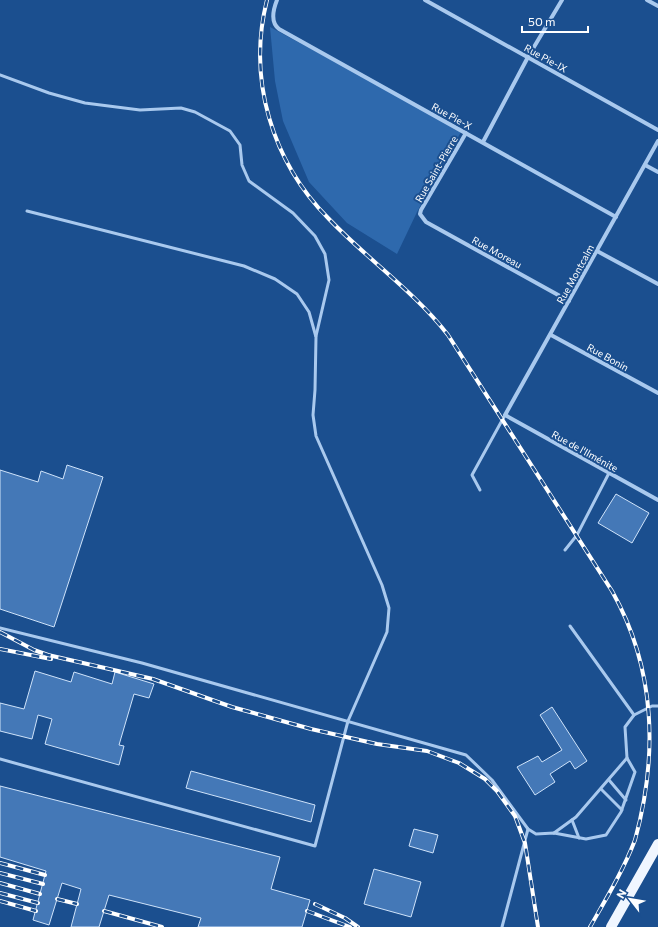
<svg xmlns="http://www.w3.org/2000/svg" width="658" height="927" font-family="Commissioner,sans-serif">
	<rect width="100%" height="100%" fill="#1b4f8f"/>
	<polygon fill="#2e69ad" points="270,27 462,130 417,212 397,254 347,223 309,182 283,121 275,81"/>
	<g fill="#4478b7" stroke="#cfe3fa">
		<polygon points="67,465 103,477 54,627 0,609 0,470 38,482 41,471 63,479"/>
		<polygon points="616,494 649,513 632,543 598,523"/>
		<polygon points="35,671 71,682 74,672 112,684 115,672 154,684 149,698 134,694 119,745 124,746 119,765 45,744 52,719 38,715 32,739 0,731 0,703 24,709"/>
		<polygon points="552,707 587,761 575,769 570,761 550,774 555,782 535,795 517,767 538,756 542,762 562,750 540,715"/>
		<polygon points="191,771 315,805 311,822 186,788"/>
		<polygon points="0,786 280,857 271,889 310,900 302,927 198,927 201,918 109,895 99,927 71,927 81,889 62,883 49,925 33,920 46,871 0,857"/>
		<polygon points="414,829 438,835 433,853 409,846"/>
		<polygon points="374,869 421,882 411,917 364,904"/>
	</g>
	<g fill="none" stroke-linecap="round" stroke-linejoin="round">
		<g stroke="#a9c9ee" stroke-width="3">
			<polyline points="0,75 49,93 85,103 140,110 181,108 195,112 230,131 240,145 242,165 249,181 293,213 315,236 325,254 329,280 316,336"/>
			<polyline points="480,490 472,475 505,415"/>
			<polyline points="565,550 577,535 609,473"/>
			<polyline points="570,626 634,715"/>
			<polyline points="0,628 142,663 466,755 492,780 528,829 536,834 554,833 586,839 606,835 621,812 635,772 627,758 625,727 634,715 652,706 658,706"/>
			<polyline points="0,759 315,846 348,721 387,632 389,608 382,585 316,436 313,415 315,390 316,337 309,312 297,294 275,279 244,266 27,211"/>
			<polyline points="609,780 626,800"/>
			<polyline points="601,789 622,810"/>
			<polyline points="572,820 579,838"/>
			<polyline points="554,833 576,817 627,758"/>
			<polyline points="502,927 528,829"/>
		</g>
		<g stroke="#a9c9ee" stroke-width="4">
			<path d="M277,0C273,10 270,22 279,29L616,217"/>
			<polyline points="425,0 658,130"/>
			<polyline points="647,0 658,6"/>
			<polyline points="466,133 421,210 420,214 426,222 569,301"/>
			<polyline points="658,141 505,415 658,500"/>
			<polyline points="483,142 528,57 562,0"/>
			<polyline points="645,165 658,172"/>
			<polyline points="597,251 658,284"/>
			<polyline points="551,335 658,393"/>
		</g>
		<polyline stroke="#f0f6ff" stroke-width="10" points="611,927 658,844"/>
		<defs>
			<g id="rail">
				<path d="M267,0C247,79 272,162 329,219C367,259 414,291 448,335L612,591C656,669 658,756 635,840C623,871 606,899 590,927"/>
				<polyline points="0,632 34,650 48,655 153,679 232,707 311,729 377,744 427,751 459,763 485,779 497,791 515,816 525,843 538,927"/>
				<polyline points="0,649 51,659"/>
				<polyline points="0,863 45,875"/>
				<polyline points="0,873 43,884"/>
				<polyline points="0,883 40,894"/>
				<polyline points="0,893 38,903"/>
				<polyline points="57,899 77,904"/>
				<polyline points="0,901 36,911"/>
				<polyline points="315,904 345,918 358,927"/>
				<polyline points="104,911 162,927"/>
				<polyline points="307,911 350,927"/>
			</g>
		</defs>
		<use href="#rail" stroke="#fff" stroke-width="4"/>
		<use href="#rail" stroke="#1b4f8f" stroke-width="2.5" stroke-dasharray="8" stroke-linecap="butt"/>
	</g>
	<g text-anchor="middle" dominant-baseline="central" stroke-width="4" stroke-linejoin="round" paint-order="stroke">
		<g font-size="10" fill="#fff" stroke="#1b4f8f">
			<text transform="translate(546 58) rotate(29)">Rue Pie-IX</text>
			<text transform="translate(452 116) rotate(29)">Rue Pie-X</text>
			<text transform="translate(436 169) rotate(-60)">Rue Saint-Pierre</text>
			<text transform="translate(497 252) rotate(29)">Rue Moreau</text>
			<text transform="translate(575 274) rotate(-61)">Rue Montcalm</text>
			<text transform="translate(608 357) rotate(29)">Rue Bonin</text>
			<text transform="translate(585 451) rotate(29)">Rue de l'Ilménite</text>
		</g>
	</g>
	<g transform="translate(630 899) rotate(301)" stroke="#1b4f8f" stroke-width="3" paint-order="stroke">
	<path d="M0-3L7 15L0 10L-7 15Z" fill="#ffffff"/>
	<text y="-6" font-size="11" font-weight="bold" text-anchor="middle" fill="#ffffff">N</text>
	</g>
	<path d="M522 26v6h66v-6" fill="none" stroke="#ffffff" stroke-width="2"/>
	<text x="528" y="26" font-size="12" fill="#ffffff" stroke="#1b4f8f" stroke-width="3" paint-order="stroke">50 m</text>
</svg>
